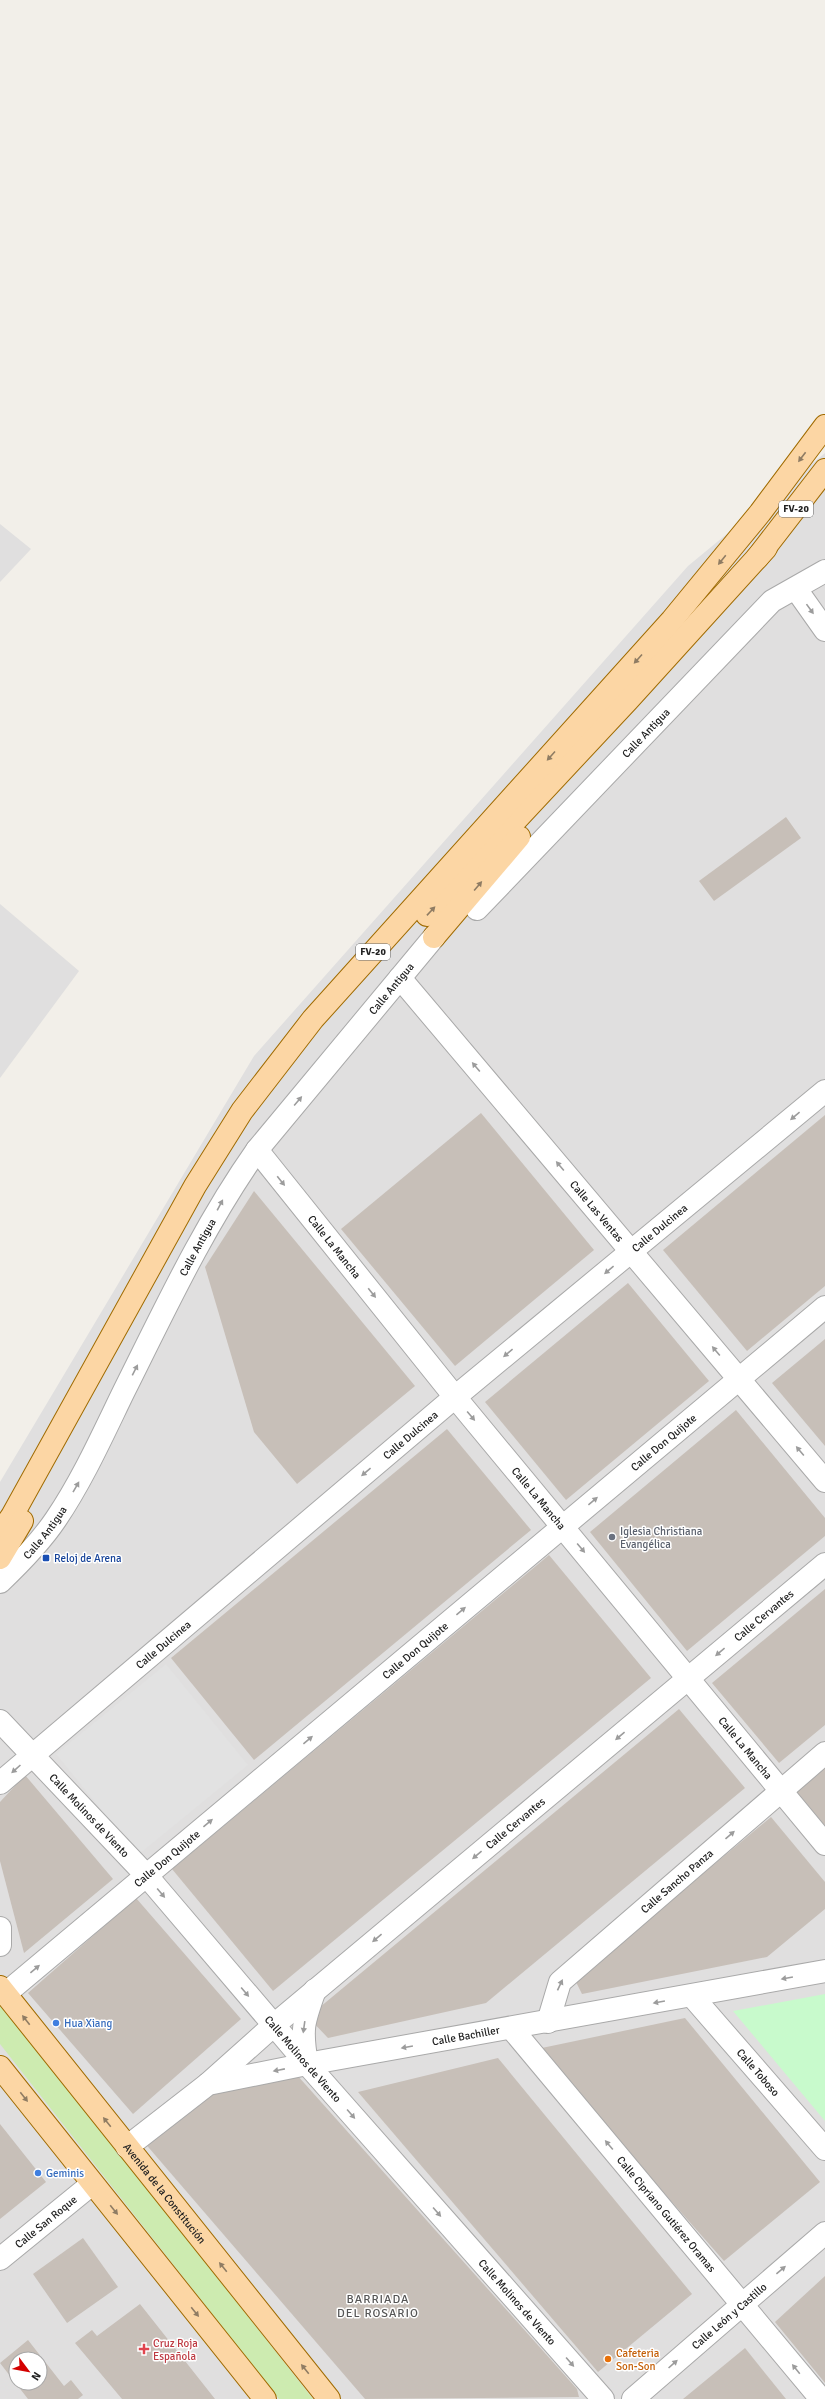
<svg xmlns="http://www.w3.org/2000/svg" width="825" height="2399" font-family="Signika,sans-serif">
	<rect width="100%" height="100%" fill="#f2efe9"/>
	<g fill="#e0dfdf" fill-rule="evenodd">
		<path d="M825,453V2399H0V1482L254,1056L688,566ZM16,2359H40V2383H16Z"/>
		<polygon points="0,524 31,549 0,582"/>
		<polygon points="0,904 79,971 0,1078"/>
	</g>
	<polygon fill="#cdebb0" points="0,2001 313,2399 279,2399 0,2044"/>
	<polygon fill="#c8facc" points="825,1994 825,2121 733,2011"/>
	<polygon fill="#e2e2e2" points="166,1664 248,1765 138,1855 56,1754"/>
	<g fill="#c7bfb8" fill-rule="evenodd">
		<polygon points="786,817 801,838 714,901 699,881"/>
		<polygon points="481,1113 594,1250 455,1366 341,1229"/>
		<polygon points="825,1115 825,1286 747,1351 663,1250"/>
		<polygon points="254,1191 415,1386 297,1484 254,1432 205,1267"/>
		<polygon points="628,1283 709,1381 566,1500 485,1402"/>
		<polygon points="825,1339 825,1446 772,1383"/>
		<polygon points="736,1410 825,1518 825,1536 687,1651 590,1532"/>
		<polygon points="447,1429 531,1530 254,1760 171,1658"/>
		<polygon points="549,1555 651,1678 273,1991 172,1869"/>
		<polygon points="825,1589 825,1725 779,1763 712,1683"/>
		<polygon points="679,1709 745,1788 486,2003 328,2038 308,2017"/>
		<polygon points="825,1767 825,1828 796,1792"/>
		<polygon points="25,1775 113,1879 24,1953 0,1861 0,1802"/>
		<polygon points="771,1817 825,1882 825,1909 767,1957 582,1994 575,1980"/>
		<polygon points="136,1898 241,2019 133,2114 28,1993"/>
		<polygon points="685,2018 820,2182 724,2261 537,2049"/>
		<polygon points="498,2058 692,2294 598,2372 358,2092"/>
		<polygon points="297,2075 577,2389 579,2397 365,2399 143,2141 205,2096 235,2084"/>
		<polygon points="0,2124 46,2182 0,2219"/>
		<polygon points="83,2238 118,2287 67,2323 33,2274"/>
		<polygon points="825,2276 825,2383 775,2322"/>
		<polygon points="140,2304 215,2399 122,2399 75,2343 92,2330 97,2336"/>
		<path d="M28,2340L64,2386L71,2380L83,2395L78,2399H28L0,2363ZM16,2359H40V2383H16Z"/>
		<polygon points="745,2348 786,2399 683,2399"/>
	</g>
	<g fill="none" stroke-linecap="round" stroke-linejoin="round">
		<defs>
			<g id="minor">
				<polyline points="796,589 825,630"/>
				<path id="s1" d="M477,909L772,601L825,571"/>
				<path id="s2" d="M400,978L825,1481"/>
				<path id="s3" d="M257,1150L455,1397L825,1844"/>
				<path id="s4" d="M0,1582C20,1563 40,1543 56,1519C83,1479 103,1434 124,1391C165,1309 204,1225 257,1150L434,937"/>
				<path id="s5" d="M0,1721L146,1875L307,2064L603,2399"/>
				<path id="s6" d="M0,1783L455,1397L825,1091"/>
				<polyline points="0,1928 0,1945"/>
				<path id="s7" d="M5,1994L825,1307"/>
				<path id="s8" d="M692,1996L825,2149"/>
				<path id="s9" d="M548,2022L560,1982L825,1753"/>
				<path id="s10" d="M512,2029L821,2399"/>
				<path d="M307,2064C301,2029 303,2023 315,1990"/>
				<path id="s11" d="M208,2084L274,2025L825,1564"/>
				<path id="s12" d="M0,2259L92,2184"/>
			</g>
			<g id="tertiary">
				<path id="s13" d="M127,2147L208,2084L307,2064L825,1971"/>
				<path id="s14" d="M633,2399L825,2233"/>
			</g>
			<g id="primary">
				<polyline points="757,558 825,470"/>
				<polyline points="427,915 628,700 766,548"/>
				<polyline points="434,937 519,837"/>
				<polyline points="0,1533 12,1516 195,1186 242,1111 313,1019 672,620 760,513 825,426"/>
				<polyline points="0,1558 22,1521"/>
				<path id="s15" d="M0,1987L329,2399"/>
				<polyline points="0,2067 265,2399"/>
			</g>
		</defs>
		<use href="#minor" stroke="#a9a9a9" stroke-width="24"/>
		<use href="#tertiary" stroke="#a9a9a9" stroke-width="24"/>
		<use href="#primary" stroke="#a06b00" stroke-width="24"/>
		<use href="#minor" stroke="#fff" stroke-width="22"/>
		<use href="#tertiary" stroke="#fff" stroke-width="22"/>
		<use href="#primary" stroke="#fcd6a4" stroke-width="22"/>
	</g>
	<defs><path id="oneway-solid" d="M-6-.8H1V-3.2L6.5 0L1 3.2V.8H-6Z"/></defs>
	<g fill="#8f7c63">
		<use href="#oneway-solid" transform="translate(802 457) rotate(127)"/>
		<use href="#oneway-solid" transform="translate(722 560) rotate(129)"/>
		<use href="#oneway-solid" transform="translate(638 659) rotate(132)"/>
		<use href="#oneway-solid" transform="translate(551 756) rotate(132)"/>
		<use href="#oneway-solid" transform="translate(478 886) rotate(-50)"/>
		<use href="#oneway-solid" transform="translate(431 911) rotate(-47)"/>
		<use href="#oneway-solid" transform="translate(26 2020) rotate(-128)"/>
		<use href="#oneway-solid" transform="translate(24 2097) rotate(52)"/>
		<use href="#oneway-solid" transform="translate(107 2122) rotate(-129)"/>
		<use href="#oneway-solid" transform="translate(114 2210) rotate(51)"/>
		<use href="#oneway-solid" transform="translate(223 2267) rotate(-129)"/>
		<use href="#oneway-solid" transform="translate(195 2312) rotate(51)"/>
		<use href="#oneway-solid" transform="translate(305 2369) rotate(-129)"/>
	</g>
	<g fill="#9c9c9c">
		<use href="#oneway-solid" transform="translate(810 609) rotate(54)"/>
		<use href="#oneway-solid" transform="translate(476 1067) rotate(-130)"/>
		<use href="#oneway-solid" transform="translate(298 1101) rotate(-50)"/>
		<use href="#oneway-solid" transform="translate(795 1116) rotate(140)"/>
		<use href="#oneway-solid" transform="translate(560 1166) rotate(-130)"/>
		<use href="#oneway-solid" transform="translate(281 1181) rotate(51)"/>
		<use href="#oneway-solid" transform="translate(220 1205) rotate(-62)"/>
		<use href="#oneway-solid" transform="translate(609 1270) rotate(140)"/>
		<use href="#oneway-solid" transform="translate(372 1293) rotate(51)"/>
		<use href="#oneway-solid" transform="translate(716 1351) rotate(-130)"/>
		<use href="#oneway-solid" transform="translate(508 1353) rotate(140)"/>
		<use href="#oneway-solid" transform="translate(135 1370) rotate(-63)"/>
		<use href="#oneway-solid" transform="translate(471 1416) rotate(50)"/>
		<use href="#oneway-solid" transform="translate(800 1451) rotate(-130)"/>
		<use href="#oneway-solid" transform="translate(366 1472) rotate(140)"/>
		<use href="#oneway-solid" transform="translate(76 1487) rotate(-60)"/>
		<use href="#oneway-solid" transform="translate(593 1501) rotate(-40)"/>
		<use href="#oneway-solid" transform="translate(581 1548) rotate(50)"/>
		<use href="#oneway-solid" transform="translate(461 1611) rotate(-40)"/>
		<use href="#oneway-solid" transform="translate(720 1652) rotate(140)"/>
		<use href="#oneway-solid" transform="translate(620 1736) rotate(140)"/>
		<use href="#oneway-solid" transform="translate(308 1740) rotate(-40)"/>
		<use href="#oneway-solid" transform="translate(16 1769) rotate(138)"/>
		<use href="#oneway-solid" transform="translate(208 1823) rotate(-40)"/>
		<use href="#oneway-solid" transform="translate(730 1835) rotate(-41)"/>
		<use href="#oneway-solid" transform="translate(477 1855) rotate(140)"/>
		<use href="#oneway-solid" transform="translate(161 1893) rotate(50)"/>
		<use href="#oneway-solid" transform="translate(377 1938) rotate(140)"/>
		<use href="#oneway-solid" transform="translate(35 1969) rotate(-40)"/>
		<use href="#oneway-solid" transform="translate(787 1978) rotate(170)"/>
		<use href="#oneway-solid" transform="translate(560 1985) rotate(-65)"/>
		<use href="#oneway-solid" transform="translate(245 1992) rotate(50)"/>
		<use href="#oneway-solid" transform="translate(659 2002) rotate(170)"/>
		<use href="#oneway-solid" transform="translate(304 2027) rotate(98)"/>
		<use href="#oneway-solid" transform="translate(407 2047) rotate(170)"/>
		<use href="#oneway-solid" transform="translate(279 2070) rotate(169)"/>
		<use href="#oneway-solid" transform="translate(351 2114) rotate(49)"/>
		<use href="#oneway-solid" transform="translate(609 2145) rotate(-130)"/>
		<use href="#oneway-solid" transform="translate(437 2212) rotate(49)"/>
		<use href="#oneway-solid" transform="translate(781 2270) rotate(-40)"/>
		<use href="#oneway-solid" transform="translate(570 2362) rotate(49)"/>
		<use href="#oneway-solid" transform="translate(673 2364) rotate(-42)"/>
		<use href="#oneway-solid" transform="translate(796 2369) rotate(-129)"/>
	</g>
	<circle fill="#6b7280" stroke="#fff" stroke-width="1.5" cx="612" cy="1537" r="4"/>
	<rect fill="#1a4fb4" stroke="#fff" stroke-width="1.5" x="42" y="1554" width="8" height="8" rx="2"/>
	<g fill="#3f7fe0" stroke="#fff" stroke-width="1.5">
		<circle cx="56" cy="2023" r="4"/>
		<circle cx="38" cy="2173" r="4"/>
	</g>
	<path fill="#e0444e" stroke="#fff" stroke-width="1.5" d="M142 2343h4v4h4v4h-4v4h-4v-4h-4v-4h4z"/>
	<circle fill="#e8710a" stroke="#fff" stroke-width="1.5" cx="608" cy="2359" r="4"/>
	<g text-anchor="middle" dominant-baseline="central" stroke-width="3" stroke-linejoin="round" paint-order="stroke">
		<g fill="#fff" stroke="#646464" stroke-width="1">
			<rect x="779" y="501" width="34" height="16" rx="3"/>
			<rect x="356" y="944" width="34" height="16" rx="3"/>
		</g>
		<g font-size="10" font-weight="bold" fill="#222">
			<text x="796" y="509">FV-20</text>
			<text x="373" y="952">FV-20</text>
		</g>
		<g font-size="11" fill="#222" stroke="#fff">
			<text stroke="none"><textPath href="#s1" startOffset="244">Calle Antigua</textPath></text>
			<text stroke="none"><textPath href="#s4" startOffset="715">Calle Antigua</textPath></text>
			<text stroke="none"><textPath href="#s2" startOffset="305">Calle Las Ventas</textPath></text>
			<text stroke="none"><textPath href="#s6" startOffset="862">Calle Dulcinea</textPath></text>
			<text stroke="none"><textPath href="#s4" startOffset="391">Calle Antigua</textPath></text>
			<text stroke="none"><textPath href="#s3" startOffset="124">Calle La Mancha</textPath></text>
			<text stroke="none"><textPath href="#s6" startOffset="538">Calle Dulcinea</textPath></text>
			<text stroke="none"><textPath href="#s7" startOffset="859">Calle Don Quijote</textPath></text>
			<text stroke="none"><textPath href="#s3" startOffset="448">Calle La Mancha</textPath></text>
			<text stroke="none"><textPath href="#s4" startOffset="67">Calle Antigua</textPath></text>
			<text stroke="none"><textPath href="#s11" startOffset="727">Calle Cervantes</textPath></text>
			<text stroke="none"><textPath href="#s6" startOffset="214">Calle Dulcinea</textPath></text>
			<text stroke="none"><textPath href="#s7" startOffset="535">Calle Don Quijote</textPath></text>
			<text stroke="none"><textPath href="#s3" startOffset="772">Calle La Mancha</textPath></text>
			<text stroke="none"><textPath href="#s5" startOffset="130">Calle Molinos de Viento</textPath></text>
			<text stroke="none"><textPath href="#s11" startOffset="403">Calle Cervantes</textPath></text>
			<text stroke="none"><textPath href="#s7" startOffset="211">Calle Don Quijote</textPath></text>
			<text stroke="none"><textPath href="#s9" startOffset="196">Calle Sancho Panza</textPath></text>
			<text stroke="none"><textPath href="#s13" startOffset="365">Calle Bachiller</textPath></text>
			<text stroke="none"><textPath href="#s5" startOffset="454">Calle Molinos de Viento</textPath></text>
			<text stroke="none"><textPath href="#s8" startOffset="101">Calle Toboso</textPath></text>
			<text stroke="none"><textPath href="#s15" startOffset="264">Avenida de la Constitución</textPath></text>
			<text stroke="none"><textPath href="#s10" startOffset="241">Calle Cipriano Gutiérez Oramas</textPath></text>
			<text stroke="none"><textPath href="#s12" startOffset="59">Calle San Roque</textPath></text>
			<text stroke="none"><textPath href="#s5" startOffset="778">Calle Molinos de Viento</textPath></text>
			<text stroke="none"><textPath href="#s14" startOffset="127">Calle León y Castillo</textPath></text>
		</g>
		<g font-size="11" fill="#5b616d" stroke="#fff" text-anchor="start">
			<text x="620" y="1531">Iglesia Christiana<tspan x="620" dy="13">Evangélica</tspan></text>
		</g>
		<g font-size="11" fill="#164399" stroke="#fff" text-anchor="start">
			<text x="54" y="1558">Reloj de Arena</text>
		</g>
		<g font-size="11" fill="#366cbe" stroke="#fff" text-anchor="start">
			<text x="64" y="2023">Hua Xiang</text>
			<text x="46" y="2173">Geminis</text>
		</g>
		<g font-size="11" fill="#be3a42" stroke="#fff" text-anchor="start">
			<text x="153" y="2343">Cruz Roja<tspan x="153" dy="13">Española</tspan></text>
		</g>
		<g font-size="11" fill="#c56008" stroke="#fff" text-anchor="start">
			<text x="616" y="2353">Cafeteria<tspan x="616" dy="13">Son-Son</tspan></text>
		</g>
		<g font-size="12" letter-spacing="1" fill="#555" stroke="#fff">
			<text x="378" y="2299">BARRIADA<tspan x="378" dy="14">DEL ROSARIO</tspan></text>
		</g>
	</g>
	<g transform="translate(28 2371) rotate(122)"><circle r="19" fill="#ffffff" stroke="#a7a7a7"/>
	<path d="M0-3L7 15L0 10L-7 15Z" fill="#d40000"/>
	<text y="-6" font-size="11" font-weight="bold" text-anchor="middle" fill="#222222">N</text>
	</g>
</svg>
